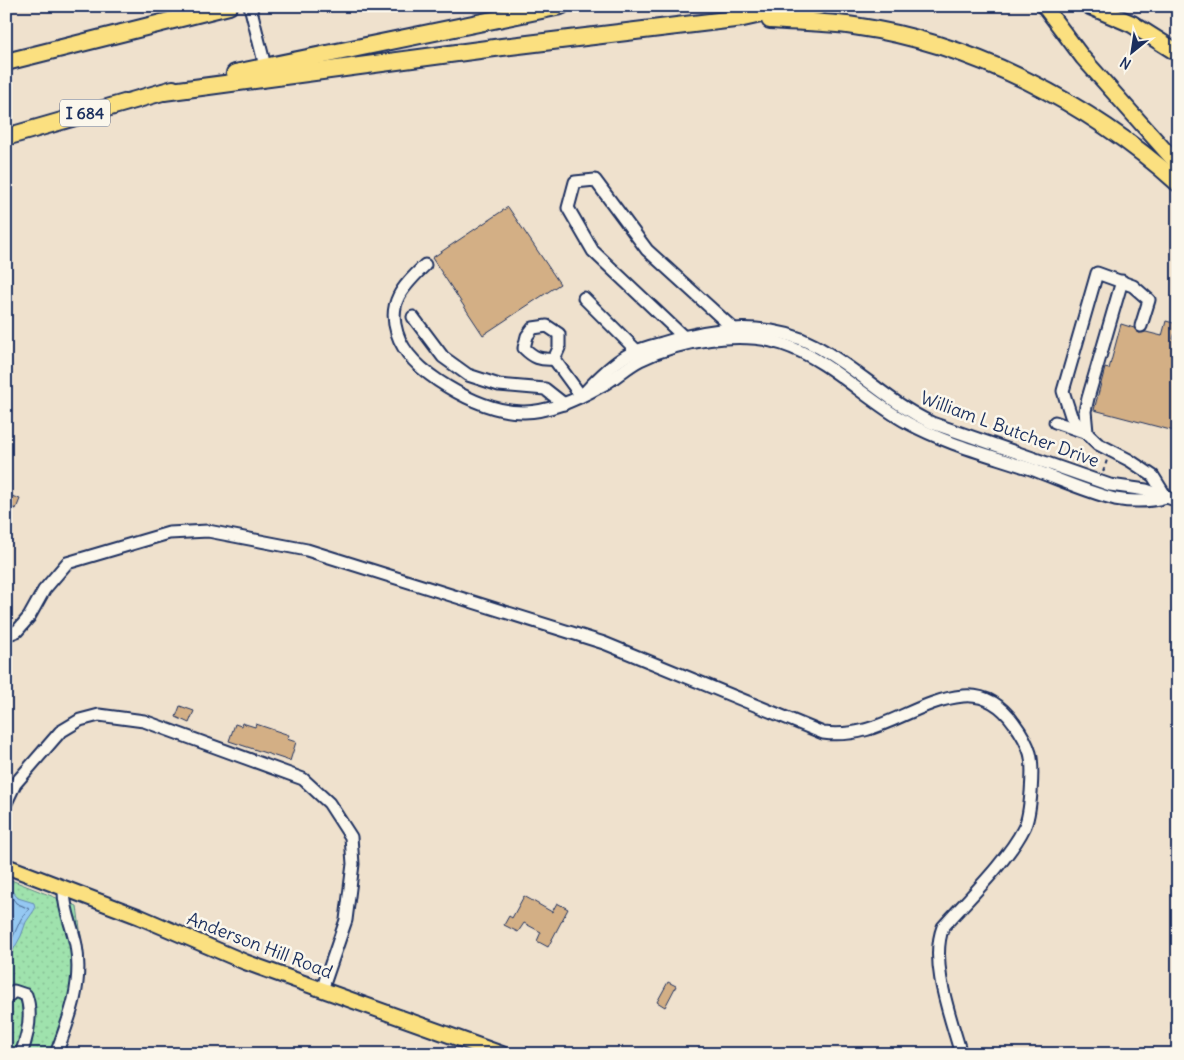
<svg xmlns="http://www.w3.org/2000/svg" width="1184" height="1060" font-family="Delius,sans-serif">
	<defs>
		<pattern id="green-dots" width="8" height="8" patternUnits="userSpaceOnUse" patternTransform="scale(1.25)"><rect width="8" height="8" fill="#9fe2ad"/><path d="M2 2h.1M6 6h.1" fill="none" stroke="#88c297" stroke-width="1.8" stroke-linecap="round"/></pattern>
		<pattern id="water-ripples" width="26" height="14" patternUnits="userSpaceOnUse" patternTransform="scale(1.25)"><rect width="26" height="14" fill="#95c8f2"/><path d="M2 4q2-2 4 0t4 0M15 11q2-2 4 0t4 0" fill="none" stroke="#80acd2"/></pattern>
	</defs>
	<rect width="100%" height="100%" fill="#efe1cd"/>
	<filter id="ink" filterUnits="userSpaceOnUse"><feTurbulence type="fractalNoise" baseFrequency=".02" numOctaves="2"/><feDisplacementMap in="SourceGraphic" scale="10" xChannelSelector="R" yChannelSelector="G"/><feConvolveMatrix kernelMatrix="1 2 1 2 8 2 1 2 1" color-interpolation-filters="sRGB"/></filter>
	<g filter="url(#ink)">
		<polygon fill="url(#green-dots)" stroke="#5d8886" points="6,878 77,906 83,952 65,1054 6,1054"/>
		<polygon fill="url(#water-ripples)" stroke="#648bb7" points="10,889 18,898 34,903 35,909 26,922 21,936 11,954 6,974 6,890"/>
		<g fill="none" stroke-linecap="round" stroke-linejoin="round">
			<polyline stroke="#4c6c99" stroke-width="1" points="6,894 11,896 16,903 29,909 21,919 6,952"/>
		</g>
		<g fill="#d3af85" stroke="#1b2f5e">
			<polygon points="508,207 560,284 483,335 432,258"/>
			<polygon points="1166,321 1177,324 1173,339 1178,341 1178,432 1094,410 1105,368 1109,369 1121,324 1134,328 1139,333 1146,332 1162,336"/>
			<polygon points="6,494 20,499 16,509 6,505"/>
			<polygon points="180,706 194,711 189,723 176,717"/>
			<polygon points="242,723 255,727 256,724 289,735 287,739 296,742 290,761 229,741 235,724 241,726"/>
			<polygon points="524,896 552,912 557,903 568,909 548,947 537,941 541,932 524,923 518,932 504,925 509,916 512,918"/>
			<polygon points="668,982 676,986 665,1007 657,1002"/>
		</g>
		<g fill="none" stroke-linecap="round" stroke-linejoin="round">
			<defs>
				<g id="minor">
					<polyline points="250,6 265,66"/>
					<path d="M425,265C404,286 387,301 397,333C404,356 428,375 448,387C506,422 543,419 601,386C615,379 626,367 640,360C679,341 740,330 782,344C831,360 864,399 908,423C946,444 990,455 1031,469C1058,479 1087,492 1115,499C1132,502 1150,502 1166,497"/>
					<polyline points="584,298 641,355"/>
					<polyline points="413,317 443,357 468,375 499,385 545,389 564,404"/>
					<path d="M547,326L559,334V348L554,359C540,360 534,358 524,348L527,336L533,328Z"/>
					<polyline points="1141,326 1149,300 1133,286 1097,273 1063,391 1071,416 1077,424 1098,444 1129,460 1153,476 1166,497"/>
					<polyline points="687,340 593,251 568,208 575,182 595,180 647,250 736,331"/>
					<polyline points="554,359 581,396"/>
					<path d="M586,391C598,378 611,365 626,356C637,349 650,346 662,343C710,327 767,320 814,345C856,367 889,403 932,423L1110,485L1146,490L1178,501"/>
					<polyline points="1055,422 1084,432"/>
					<polyline points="1087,432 1085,411 1088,398 1122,281"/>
					<path d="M6,635L17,631L29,617L44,590L67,563L169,533L208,531L307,550L604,643L823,733C879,740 912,701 963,696C985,694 1002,706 1014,723C1020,731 1027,743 1030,753C1034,767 1031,815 1024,828C1009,859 967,900 943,927C929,962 951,1018 961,1054"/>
					<polyline points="6,803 15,784 60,732 80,720 99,715 144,721 303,779 329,803 351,837 353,864 346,920 322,990"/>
					<path d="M6,998L14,991L26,995C33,1014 28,1035 21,1054"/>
					<path d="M56,1054C70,1017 83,984 76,945C72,925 63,907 64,888"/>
				</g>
				<g id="major">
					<polyline points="1044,6 1083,58 1178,165"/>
					<polyline points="6,866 140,917 245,962 502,1054"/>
				</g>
				<g id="highway">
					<polyline points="1090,6 1132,24 1178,53"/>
					<path d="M770,20C798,22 826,22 854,26C973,43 1089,103 1178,183"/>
					<polyline points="6,62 229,6"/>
					<polyline points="235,73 561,6"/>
					<polyline points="164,92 502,47 743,18 775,11 819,6"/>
					<polyline points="6,137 173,89"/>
				</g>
			</defs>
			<use href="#minor" stroke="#1b2f5e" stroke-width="15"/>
			<use href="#major" stroke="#1b2f5e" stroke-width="18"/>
			<use href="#highway" stroke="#1b2f5e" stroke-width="20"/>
			<polyline stroke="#1b2f5e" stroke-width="2" stroke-dasharray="4 4" stroke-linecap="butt" points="1103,472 1107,460"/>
			<use href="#minor" stroke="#fbf7ec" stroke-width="11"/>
			<use href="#major" stroke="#fbe080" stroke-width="14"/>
			<use href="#highway" stroke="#fbe080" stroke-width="16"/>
		</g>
	</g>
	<g text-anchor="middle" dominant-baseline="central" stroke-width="5" stroke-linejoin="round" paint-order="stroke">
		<rect fill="#fbf7ec" stroke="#5e6b89" stroke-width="1" x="60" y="99.5" width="50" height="27" rx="4"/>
		<g font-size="16" font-weight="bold" fill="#1b2f5e">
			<text x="85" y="113">I 684</text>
		</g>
		<g font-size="18" fill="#1b2f5e" stroke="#fbf7ec">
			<text transform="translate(1010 429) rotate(20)">William L Butcher Drive</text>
			<text transform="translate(260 945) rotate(21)">Anderson Hill Road</text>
		</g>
	</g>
	<rect width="1184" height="1060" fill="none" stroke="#fbf7ec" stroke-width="25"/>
	<rect x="12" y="12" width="1159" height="1035" fill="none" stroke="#1b2f5e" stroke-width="2" filter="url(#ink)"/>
	<g transform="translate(1132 52) rotate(210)" stroke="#fbf7ec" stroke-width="4" paint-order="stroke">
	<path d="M0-4L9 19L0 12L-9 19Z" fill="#1b2f5e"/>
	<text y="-8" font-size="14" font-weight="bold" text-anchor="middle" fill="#1b2f5e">N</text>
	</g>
</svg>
